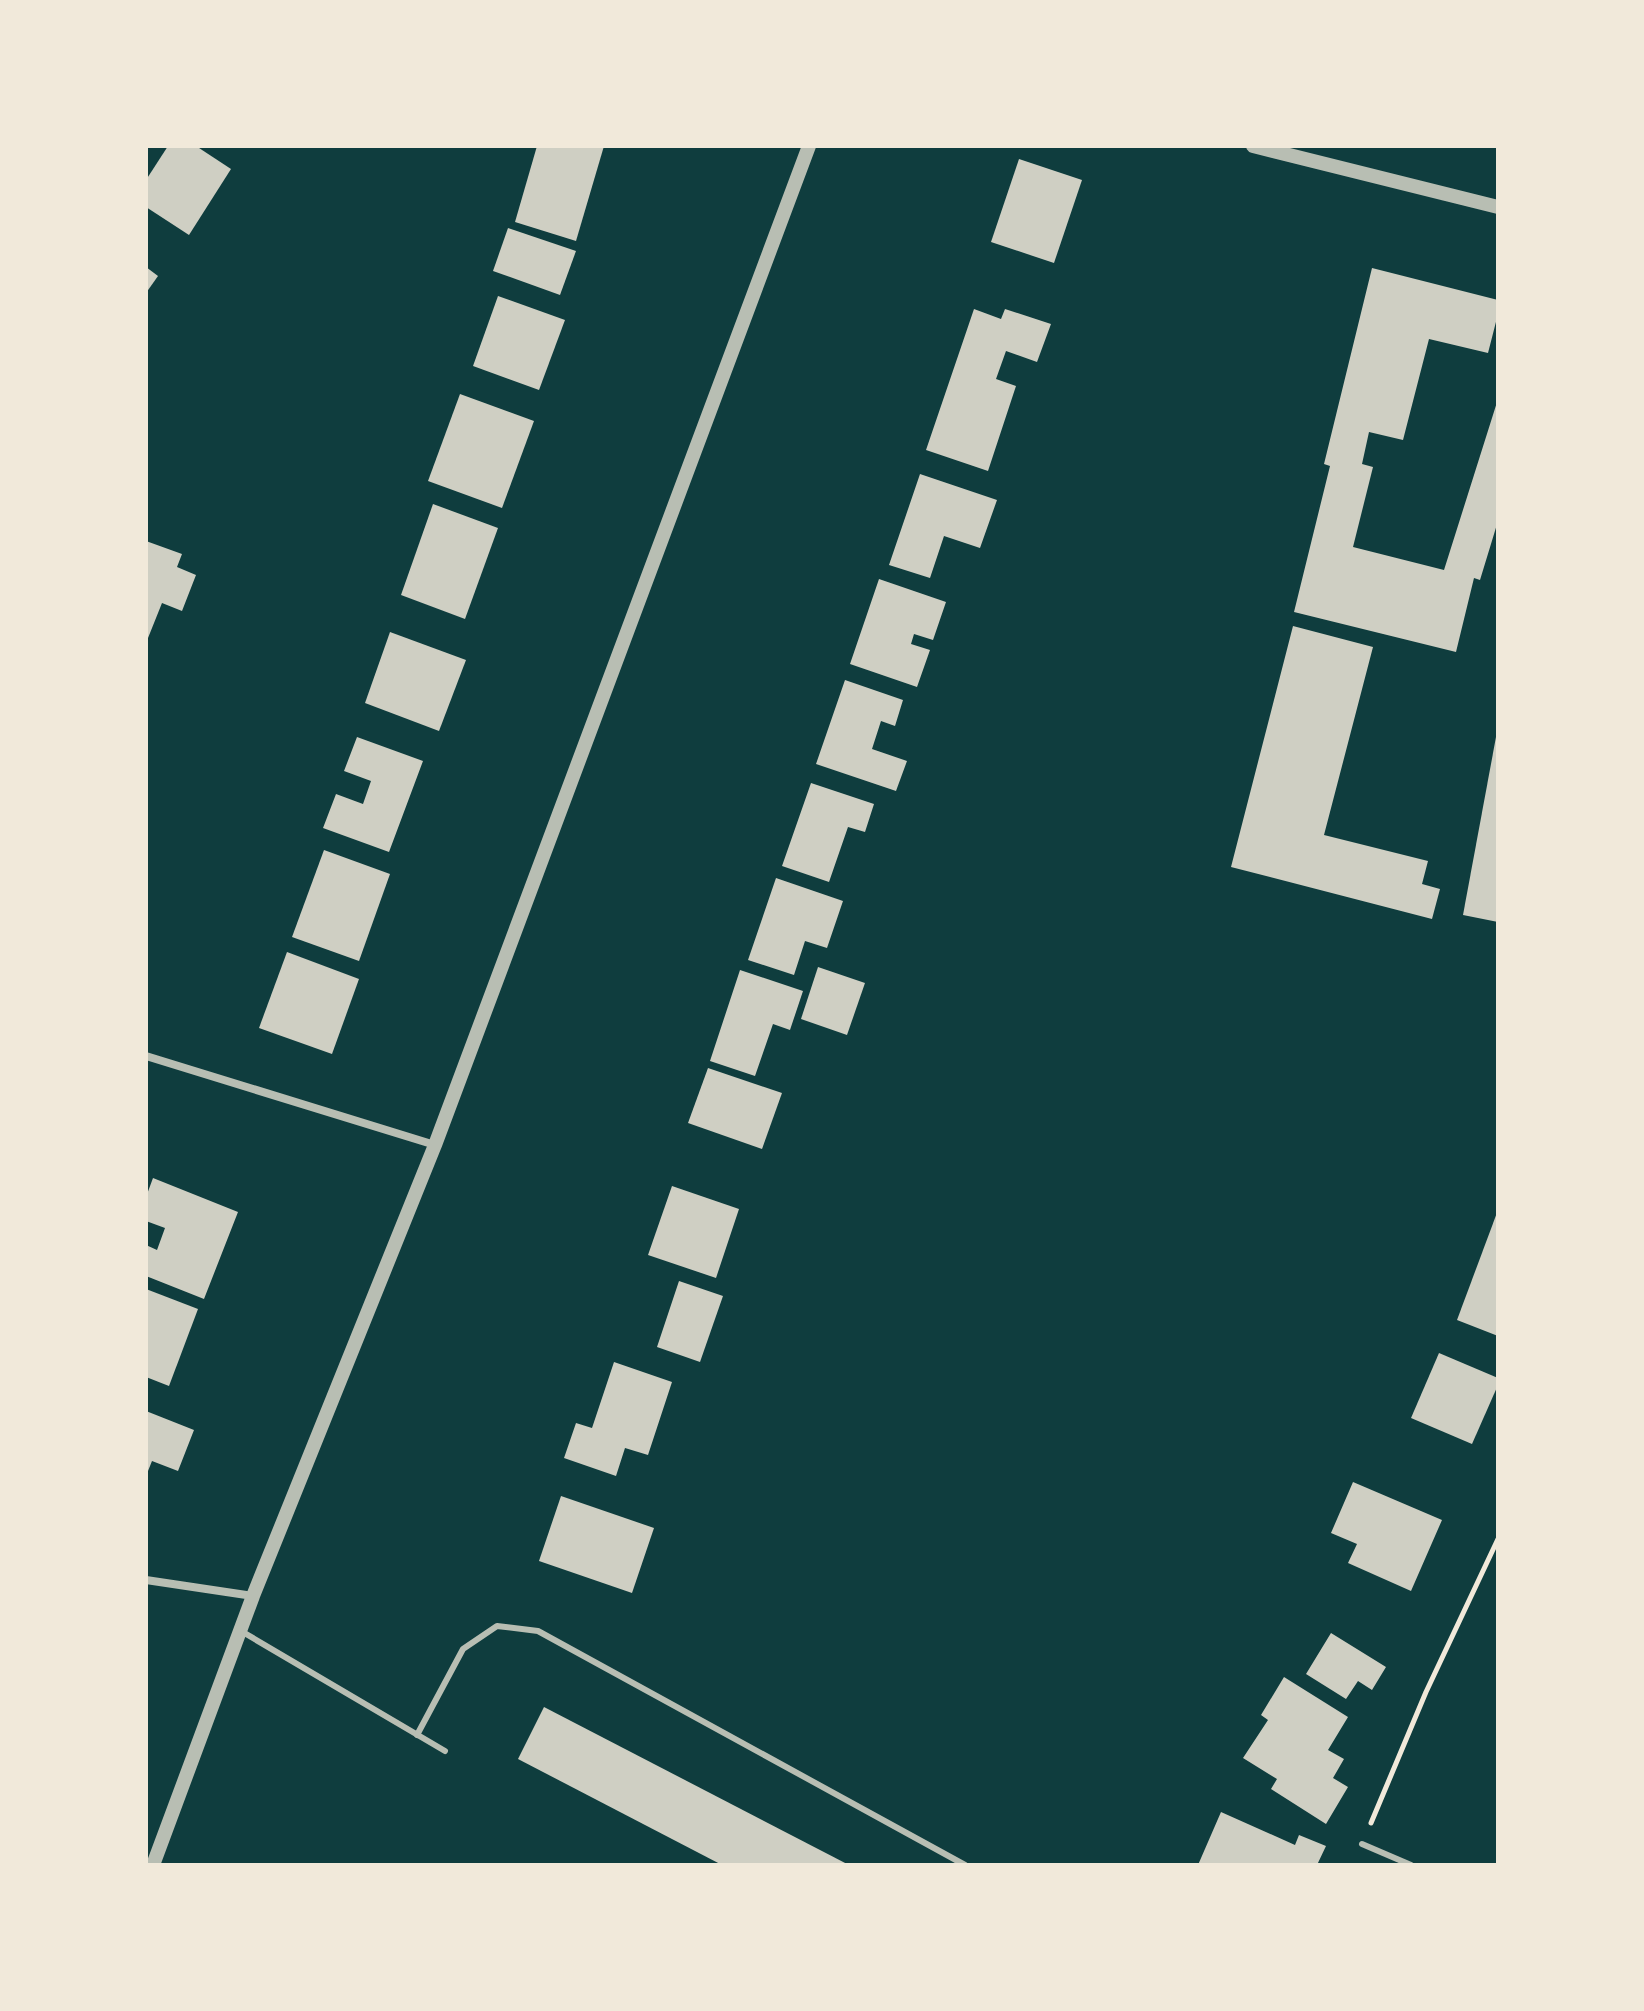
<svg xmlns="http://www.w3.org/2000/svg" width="1644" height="2011" font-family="'Fira Sans',sans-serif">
	<rect width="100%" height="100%" fill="#0f3d3e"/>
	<g fill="#cfcfc3">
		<polygon points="168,146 196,146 231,169 189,235 146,207 146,180"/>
		<polygon points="537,146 604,146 576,241 515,222"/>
		<polygon points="1019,159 1082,180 1054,263 991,242"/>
		<polygon points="508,228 576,251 560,295 493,271"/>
		<polygon points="146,267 158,276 146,293"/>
		<polygon points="1372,268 1498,300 1498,314 1488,353 1429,339 1403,440 1369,432 1362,464 1373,467 1353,547 1444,570 1498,399 1498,521 1480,580 1474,578 1456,652 1294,612 1330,466 1324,464"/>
		<polygon points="498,296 565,320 539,390 473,366"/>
		<polygon points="974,309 1001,319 1005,309 1051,324 1037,362 1006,351 996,379 1016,386 988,471 926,450"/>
		<polygon points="460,394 534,421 502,508 428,481"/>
		<polygon points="920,474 997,500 980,548 944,536 930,578 889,565"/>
		<polygon points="433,504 498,528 465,619 401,595"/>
		<polygon points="146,541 182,554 177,567 196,575 182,611 162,603 146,643"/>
		<polygon points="879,579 946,602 933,640 914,634 911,644 930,650 917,687 850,664"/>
		<polygon points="1293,626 1373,647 1324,835 1428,861 1422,884 1440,889 1432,919 1231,867"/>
		<polygon points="390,632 466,660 439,731 365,703"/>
		<polygon points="845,680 903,700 895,726 881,721 872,749 907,761 896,791 816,764"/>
		<polygon points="357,737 423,761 389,852 323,828 336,794 363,804 371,781 344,771"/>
		<polygon points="1496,737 1498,737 1498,922 1463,915"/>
		<polygon points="811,783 874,804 865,832 848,827 829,882 782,866"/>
		<polygon points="324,850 390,874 359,961 292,937"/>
		<polygon points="776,878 843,901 827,948 805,941 794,975 748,960"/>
		<polygon points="287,952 359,979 332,1054 259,1028"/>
		<polygon points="818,967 865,983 847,1035 801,1019"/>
		<polygon points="740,970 803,991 790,1030 773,1024 755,1076 710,1061"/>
		<polygon points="708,1068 782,1093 762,1149 688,1123"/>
		<polygon points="153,1178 238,1212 204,1299 146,1276 146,1245 157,1250 165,1228 146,1221 146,1197"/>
		<polygon points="672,1186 739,1209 716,1278 648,1255"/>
		<polygon points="1498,1210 1498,1336 1457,1320"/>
		<polygon points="679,1281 723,1296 700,1362 657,1347"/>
		<polygon points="146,1289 198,1309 169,1386 146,1377"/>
		<polygon points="1439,1353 1498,1378 1498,1385 1472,1444 1411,1418"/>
		<polygon points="614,1362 672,1382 648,1455 625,1448 616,1476 564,1458 576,1423 592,1428"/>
		<polygon points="146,1411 194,1430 178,1471 152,1461 146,1476"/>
		<polygon points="1353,1482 1442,1520 1411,1591 1348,1563 1357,1544 1331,1533"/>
		<polygon points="561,1496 654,1528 632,1593 539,1561"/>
		<polygon points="1331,1633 1386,1667 1372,1690 1358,1681 1346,1699 1306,1674"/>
		<polygon points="1284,1677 1348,1717 1328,1750 1344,1759 1333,1778 1348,1787 1326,1824 1271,1789 1277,1779 1243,1758 1268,1720 1261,1715"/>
		<polygon points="544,1707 849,1865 722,1865 518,1759"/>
		<polygon points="1221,1812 1295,1845 1299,1835 1326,1846 1317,1865 1198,1865"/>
	</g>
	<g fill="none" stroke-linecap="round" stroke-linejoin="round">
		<polyline stroke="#f1e9da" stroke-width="5" points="1371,1823 1426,1692 1498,1539"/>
		<g stroke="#b8beb3" stroke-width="6">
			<polyline points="241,1631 445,1751"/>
			<polyline points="417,1735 463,1649 497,1626 538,1631 965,1865"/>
			<polyline points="1362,1844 1411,1865"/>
		</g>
		<g stroke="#b8beb3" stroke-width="8">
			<polyline points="146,1056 435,1145"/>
			<polyline points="146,1580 253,1596"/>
		</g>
		<g stroke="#b8beb3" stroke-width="14">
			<polyline points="1253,146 1498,207"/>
			<polyline points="153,1865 253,1596 435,1145 809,146"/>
		</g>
	</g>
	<rect width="1644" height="2011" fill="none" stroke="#f1e9da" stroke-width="296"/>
</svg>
